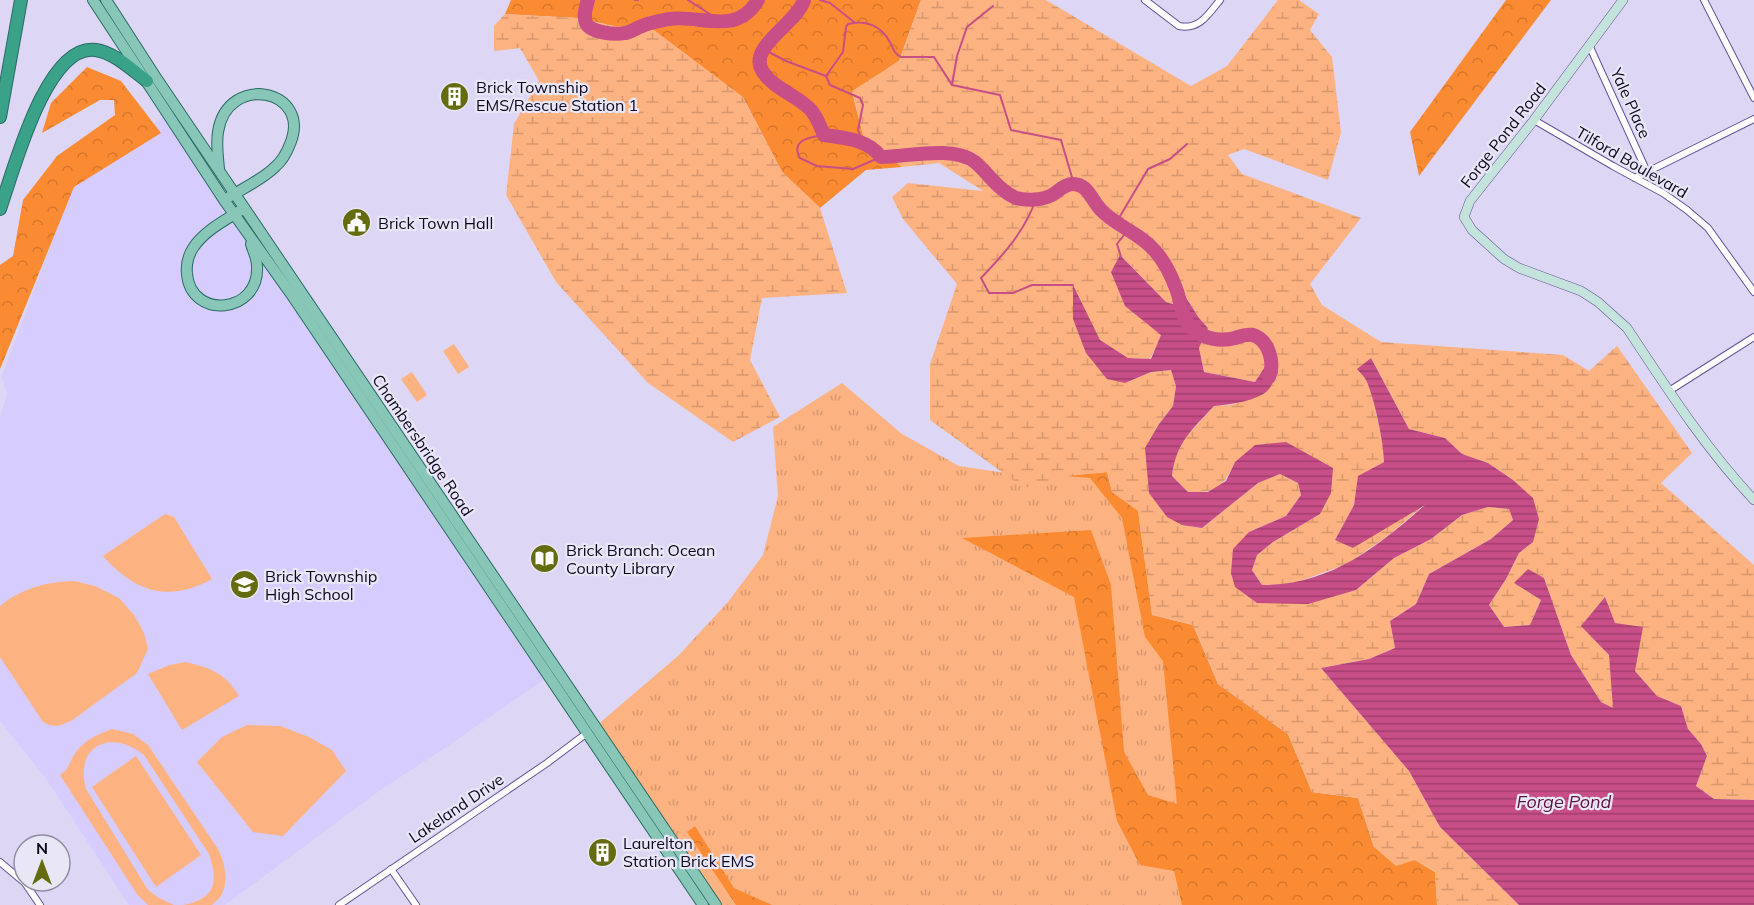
<svg xmlns="http://www.w3.org/2000/svg" width="1754" height="905" font-family="Mulish,sans-serif">
	<defs>
		<pattern id="grass-tufts" width="24" height="20" patternUnits="userSpaceOnUse" patternTransform="scale(1.5)"><rect width="24" height="20" fill="#fdb281"/><path d="M3 7l-1-3M5 7V3M7 7l1-3M15 17l-1-3M17 17v-4M19 17l1-3" fill="none" stroke="#d8986f"/></pattern>
		<pattern id="forest-crowns" width="20" height="18" patternUnits="userSpaceOnUse" patternTransform="scale(1.5)"><rect width="20" height="18" fill="#fb8b32"/><path d="M2 6a3 3 0 1 1 6 0M12 15a3 3 0 1 1 6 0" fill="none" stroke="#d6762c"/></pattern>
		<pattern id="wetland-marsh" width="20" height="14" patternUnits="userSpaceOnUse" patternTransform="scale(1.5)"><rect width="20" height="14" fill="#fdb281"/><path d="M1 5h8M5 5V1M11 12h8M15 12V8" fill="none" stroke="#d8986f"/></pattern>
		<pattern id="water-rules" width="6" height="5" patternUnits="userSpaceOnUse" patternTransform="scale(1.5)"><rect width="6" height="5" fill="#c84e87"/><path d="M0 2.5h6" fill="none" stroke="#a13f6e"/></pattern>
	</defs>
	<rect width="100%" height="100%" fill="#ddd7f5"/>
	<polygon fill="#d6ccfe" points="168,113 549,676 448,746 382,789 225,905 129,905 47,780 0,721 0,418 7,394 2,376 74,183"/>
	<polygon fill="url(#grass-tufts)" points="842,383 902,434 959,466 1006,473 1091,471 1126,498 1179,670 1193,905 722,905 714,902 596,726 678,656 728,602 763,555 778,496 773,427"/>
	<g fill="url(#forest-crowns)">
		<polygon points="511,0 921,0 899,61 852,92 863,135 902,167 866,170 820,208 782,172 743,97 614,26 577,18 505,14"/>
		<polygon points="1506,0 1551,0 1419,176 1410,132"/>
		<polygon points="87,67 121,81 161,133 74,187 0,369 0,265 13,256 23,200 57,156 115,115 114,100 100,100 42,133 51,103"/>
		<polygon points="1107,472 1112,492 1138,510 1152,615 1193,625 1218,684 1288,734 1312,792 1358,798 1374,847 1415,860 1435,872 1437,905 1182,905 1174,871 1140,865 1117,821 1074,597 962,538 1091,530 1111,585 1124,752 1148,795 1177,804 1163,661 1145,637 1122,518 1090,478 1066,476"/>
		<polygon points="695,826 734,888 772,905 736,905 687,832"/>
	</g>
	<g fill="url(#wetland-marsh)">
		<path d="M921,0H1046L1191,86L1227,66L1278,0H1299L1319,14L1310,30L1332,57L1341,132L1328,180L1244,149L1228,155L1242,174L1361,218L1310,284L1322,305L1381,342L1563,355L1589,371L1617,346L1692,453L1661,483L1754,565V800L1714,799L1696,786L1707,756L1701,744L1688,729L1681,706L1657,696L1635,671L1582,626L1609,655L1614,709L1601,702L1571,655L1544,578L1514,583L1541,600L1530,625L1504,627L1489,605L1506,579L1519,553L1533,542L1513,480L1488,463L1462,454L1445,438L1409,429L1371,358L1365,377L1372,394L1384,449V462L1359,476L1354,505L1335,540L1429,501L1388,536L1347,564L1292,584L1262,585L1252,570L1257,555L1273,542L1320,514L1333,468L1235,462C1222,489 1217,493 1188,492L1172,476L1175,455L1185,438L1214,406L1230,405L1251,399L1265,369L1255,382L1204,372L1199,348L1208,328L1199,318L1186,297L1176,305L1166,302L1120,255L1125,305L1162,335L1150,359L1128,358L1099,340L1073,287V319L1125,383L1151,372L1171,370L1176,386L1173,406L1159,424L1149,492C1168,517 1170,524 1202,528L1258,483L1280,474L1298,483L1301,495L1286,516L1249,532L1235,587L1356,590L1394,558L1431,539L1462,515L1488,507L1509,509L1513,520L1491,539L1429,574L1416,604L1390,621L1395,648L1369,659L1321,668L1409,771L1440,827L1519,905H1437L1435,872L1415,860L1396,866L1374,847L1358,798L1312,792L1288,734L1218,684L1193,625L1152,615L1138,511L1112,492L1107,472L1066,476L1024,488L930,420V364L957,284L903,219L892,197L908,183L983,191L939,163L902,167L863,135L852,91L899,61Z"/>
		<polygon points="505,14 577,18 614,26 654,30 743,97 782,172 820,208 847,293 762,298 750,360 780,417 733,442 648,383 556,282 506,195 514,124 539,81 520,48 494,51 494,26"/>
	</g>
	<g fill="#fdb281">
		<polygon points="454,344 469,367 458,374 443,351"/>
		<polygon points="412,372 427,395 417,402 401,379"/>
		<path d="M165,514L174,517L212,579C168,603 135,592 103,556Z"/>
		<path d="M74,581L95,586L119,598L134,615L144,633L148,649L137,673L71,721L58,726L49,725L43,722L0,657V606C22,588 46,582 74,581Z"/>
		<path d="M185,662C211,668 225,673 239,696L182,730L148,674L170,665Z"/>
		<polygon points="247,725 280,726 309,737 332,750 346,771 283,836 253,832 197,762 222,737"/>
		<path d="M112,729L133,734L148,745L218,849C224,861 229,880 222,894C220,898 215,902 212,905H183C215,899 219,883 209,854L144,755C112,729 74,744 86,789L148,890L159,898L174,905H148L137,894L60,775C71,768 69,761 76,752C86,739 97,735 112,729Z"/>
		<polygon points="136,756 201,855 156,887 92,787"/>
	</g>
	<path fill="url(#water-rules)" d="M1120,255L1166,302L1176,305L1185,296L1199,318L1208,328L1199,348L1204,372L1255,382L1270,359L1278,372C1275,378 1272,385 1269,389C1259,401 1228,405 1214,406C1192,430 1176,442 1172,476L1188,492H1208L1226,481L1235,462L1255,445L1286,442L1333,468L1331,493L1320,514L1273,542L1257,555L1252,570L1262,585C1330,585 1376,548 1425,505L1353,548L1335,540L1354,505L1358,476L1384,462C1384,444 1374,396 1366,380C1364,376 1360,373 1357,369L1371,358L1409,429L1445,438L1462,454L1488,463L1513,480L1533,498L1539,519L1533,542L1519,553L1506,579L1489,605L1504,627L1530,625L1541,600L1514,583L1528,569L1544,578L1571,655L1601,702L1613,708L1609,655L1581,626L1605,597L1615,623L1643,627L1635,671L1657,696L1681,706L1688,729L1701,744L1707,756L1696,786L1714,799L1754,800V905H1519L1440,827L1409,771L1321,668L1369,659L1395,648L1390,621L1416,604L1429,574L1491,539L1513,520L1509,509L1488,507L1462,515L1431,539L1394,558L1356,590L1308,604L1257,603L1235,587L1231,573L1233,549L1249,532L1286,516L1301,495L1298,483L1280,474L1258,483L1202,528L1182,525L1167,517L1149,493L1145,448L1159,424L1173,406L1176,386L1171,370L1151,372L1125,383L1107,379L1086,353L1073,319V285L1100,340L1128,358L1151,359L1161,335L1125,306L1111,272Z"/>
	<g fill="none" stroke-linecap="round" stroke-linejoin="round">
		<g stroke="#c84e87" stroke-width="2">
			<polyline points="635,0 638,0"/>
			<polyline points="688,0 722,22"/>
			<polyline points="820,0 830,3 854,22"/>
			<polyline points="993,6 967,27 957,56 952,85 1000,95 1011,130 1061,140 1074,184"/>
			<polyline points="763,49 786,61 826,76 830,85 860,98 863,105 858,130 863,143"/>
			<path d="M826,76L843,52L846,27L848,24C866,19 881,26 890,42C893,48 894,54 901,57H934L952,85"/>
			<path d="M824,135C810,137 790,140 800,158L817,166L853,169L881,157"/>
			<path d="M1036,199C1025,231 1004,254 981,278L989,293H1013L1032,285H1073"/>
			<polyline points="1116,223 1148,169 1170,159 1187,144"/>
			<polyline points="1121,257 1117,244 1127,231"/>
		</g>
		<g stroke="#c84e87" stroke-width="14">
			<path d="M588,0C586,7 583,16 586,23C591,33 615,35 625,33C631,32 636,28 642,26C651,22 660,21 669,19C701,14 736,37 758,0"/>
			<path d="M804,0C797,24 746,47 763,72C774,89 797,95 811,110C817,117 820,126 824,135C844,138 868,139 881,157C907,157 953,145 975,162C989,174 998,190 1016,198C1026,201 1043,200 1052,195C1059,191 1063,185 1072,184C1088,183 1091,200 1101,210C1116,226 1140,233 1155,251C1165,262 1172,277 1177,291C1181,303 1182,320 1192,328C1203,339 1221,342 1235,338C1241,336 1246,334 1253,335C1269,340 1275,363 1269,377"/>
		</g>
		<defs>
			<g id="street">
				<path d="M1145,0L1179,26C1199,30 1208,15 1220,0"/>
				<polyline points="1704,0 1754,98"/>
				<polyline points="1589,45 1647,172"/>
				<polyline points="1534,120 1613,166 1663,193 1687,210 1708,228 1754,292"/>
				<polyline points="1635,178 1754,119"/>
				<polyline points="1669,391 1754,337"/>
				<polyline points="0,862 25,883 40,905"/>
				<polyline points="391,869 416,905"/>
				<polyline points="339,905 547,763 587,733"/>
			</g>
			<path id="secondary" d="M1623,0L1534,120L1470,201L1464,217L1472,230L1504,259L1519,268L1581,291L1598,302L1627,328C1667,388 1705,448 1754,500"/>
			<g id="primary">
				<polyline points="93,0 224,200 291,294 703,905"/>
				<polyline points="106,0 155,76 716,905"/>
				<path d="M219,169C218,157 216,144 218,132C227,72 313,89 290,144C287,152 282,161 275,167C263,179 244,188 229,197"/>
				<path d="M241,210C224,221 204,231 193,248C188,256 186,265 187,274C191,320 260,314 257,266C257,258 253,251 251,244"/>
			</g>
			<g id="highway">
				<polyline points="0,117 21,0"/>
				<path d="M0,209C13,173 46,42 96,50C115,53 132,70 147,81"/>
			</g>
		</defs>
		<use href="#street" stroke="#655395" stroke-width="8"/>
		<use href="#secondary" stroke="#655395" stroke-width="10"/>
		<use href="#primary" stroke="#2a6b64" stroke-width="12"/>
		<use href="#highway" stroke="#2a6b64" stroke-width="14"/>
		<use href="#street" stroke="#fff" stroke-width="6"/>
		<use href="#secondary" stroke="#c4e3dc" stroke-width="9"/>
		<use href="#primary" stroke="#88c7b8" stroke-width="10"/>
		<use href="#highway" stroke="#39a289" stroke-width="12"/>
	</g>
	<defs>
		<symbol id="building-disc" viewBox="-11 -11 22 22"><circle r="9.5" fill="#656c10" stroke="#e9e7f6"/><path d="M-4-6H4V6H1V3H-1V6H-4ZM-2.5-4.3h1.7v1.8h-1.7ZM.8-4.3h1.7v1.8H.8ZM-2.5-1h1.7V.8h-1.7ZM.8-1h1.7V.8H.8Z" fill="#fff"/></symbol>
		<symbol id="civic-disc" viewBox="-11 -11 22 22"><circle r="9.5" fill="#656c10" stroke="#e9e7f6"/><path d="M-.6-6.5H3V-4.5H.6V-3L4-1V1h2V6H-6V1h2V-1L-.6-3ZM-1.2 2.5V6h2.4V2.5Z" fill="#fff"/></symbol>
		<symbol id="library-disc" viewBox="-11 -11 22 22"><circle r="9.5" fill="#656c10" stroke="#e9e7f6"/><path d="M-6-4Q-3-5.5-.7-3.5V5Q-3 3-6 4ZM6-4Q3-5.5 .7-3.5V5Q3 3 6 4Z" fill="#fff"/></symbol>
		<symbol id="school-disc" viewBox="-11 -11 22 22"><circle r="9.5" fill="#656c10" stroke="#e9e7f6"/><path d="M0-5L7-2L0 1L-7-2ZM-4 1L0 2.5L4 1V4Q0 6-4 4Z" fill="#fff"/></symbol>
	</defs>
	<g fill-rule="evenodd">
		<use href="#building-disc" x="438" y="80" width="33" height="33"/>
		<use href="#civic-disc" x="340" y="206" width="33" height="33"/>
		<use href="#library-disc" x="528" y="542" width="33" height="33"/>
		<use href="#school-disc" x="228" y="568" width="33" height="33"/>
		<use href="#building-disc" x="586" y="836" width="33" height="33"/>
	</g>
	<g text-anchor="middle" dominant-baseline="central" stroke-width="4.5" stroke-linejoin="round" paint-order="stroke">
		<g font-size="16" fill="#0d061f" stroke="#e9e7f6" text-anchor="start">
			<text x="476" y="87">Brick Township<tspan x="476" dy="18">EMS/Rescue Station 1</tspan></text>
			<text x="378" y="223">Brick Town Hall</text>
			<text x="566" y="550">Brick Branch: Ocean<tspan x="566" dy="18">County Library</tspan></text>
			<text x="265" y="576">Brick Township<tspan x="265" dy="18">High School</tspan></text>
			<text x="623" y="843">Laurelton<tspan x="623" dy="18">Station Brick EMS</tspan></text>
		</g>
		<g font-size="16" fill="#0d061f" stroke="#e9e7f6">
			<text transform="translate(1631 103) rotate(66)">Yale Place</text>
			<text transform="translate(1503 135) rotate(-52)">Forge Pond Road</text>
			<text transform="translate(1632 162) rotate(30)">Tilford Boulevard</text>
			<text transform="translate(423 445) rotate(56)">Chambersbridge Road</text>
			<text transform="translate(456 808) rotate(-34)">Lakeland Drive</text>
		</g>
		<g font-size="18" font-style="italic" fill="#62133b" stroke="#e9e7f6">
			<text x="1564" y="801">Forge Pond</text>
		</g>
	</g>
	<g transform="translate(42 863)"><circle r="28" fill="#e9e7f6" stroke="#918da0" stroke-width="1.5"/>
	<path d="M0-4.5L10 22L0 15L-10 22Z" fill="#656c10"/>
	<text y="-9" font-size="16" font-weight="bold" text-anchor="middle" fill="#0d061f">N</text>
	</g>
</svg>
